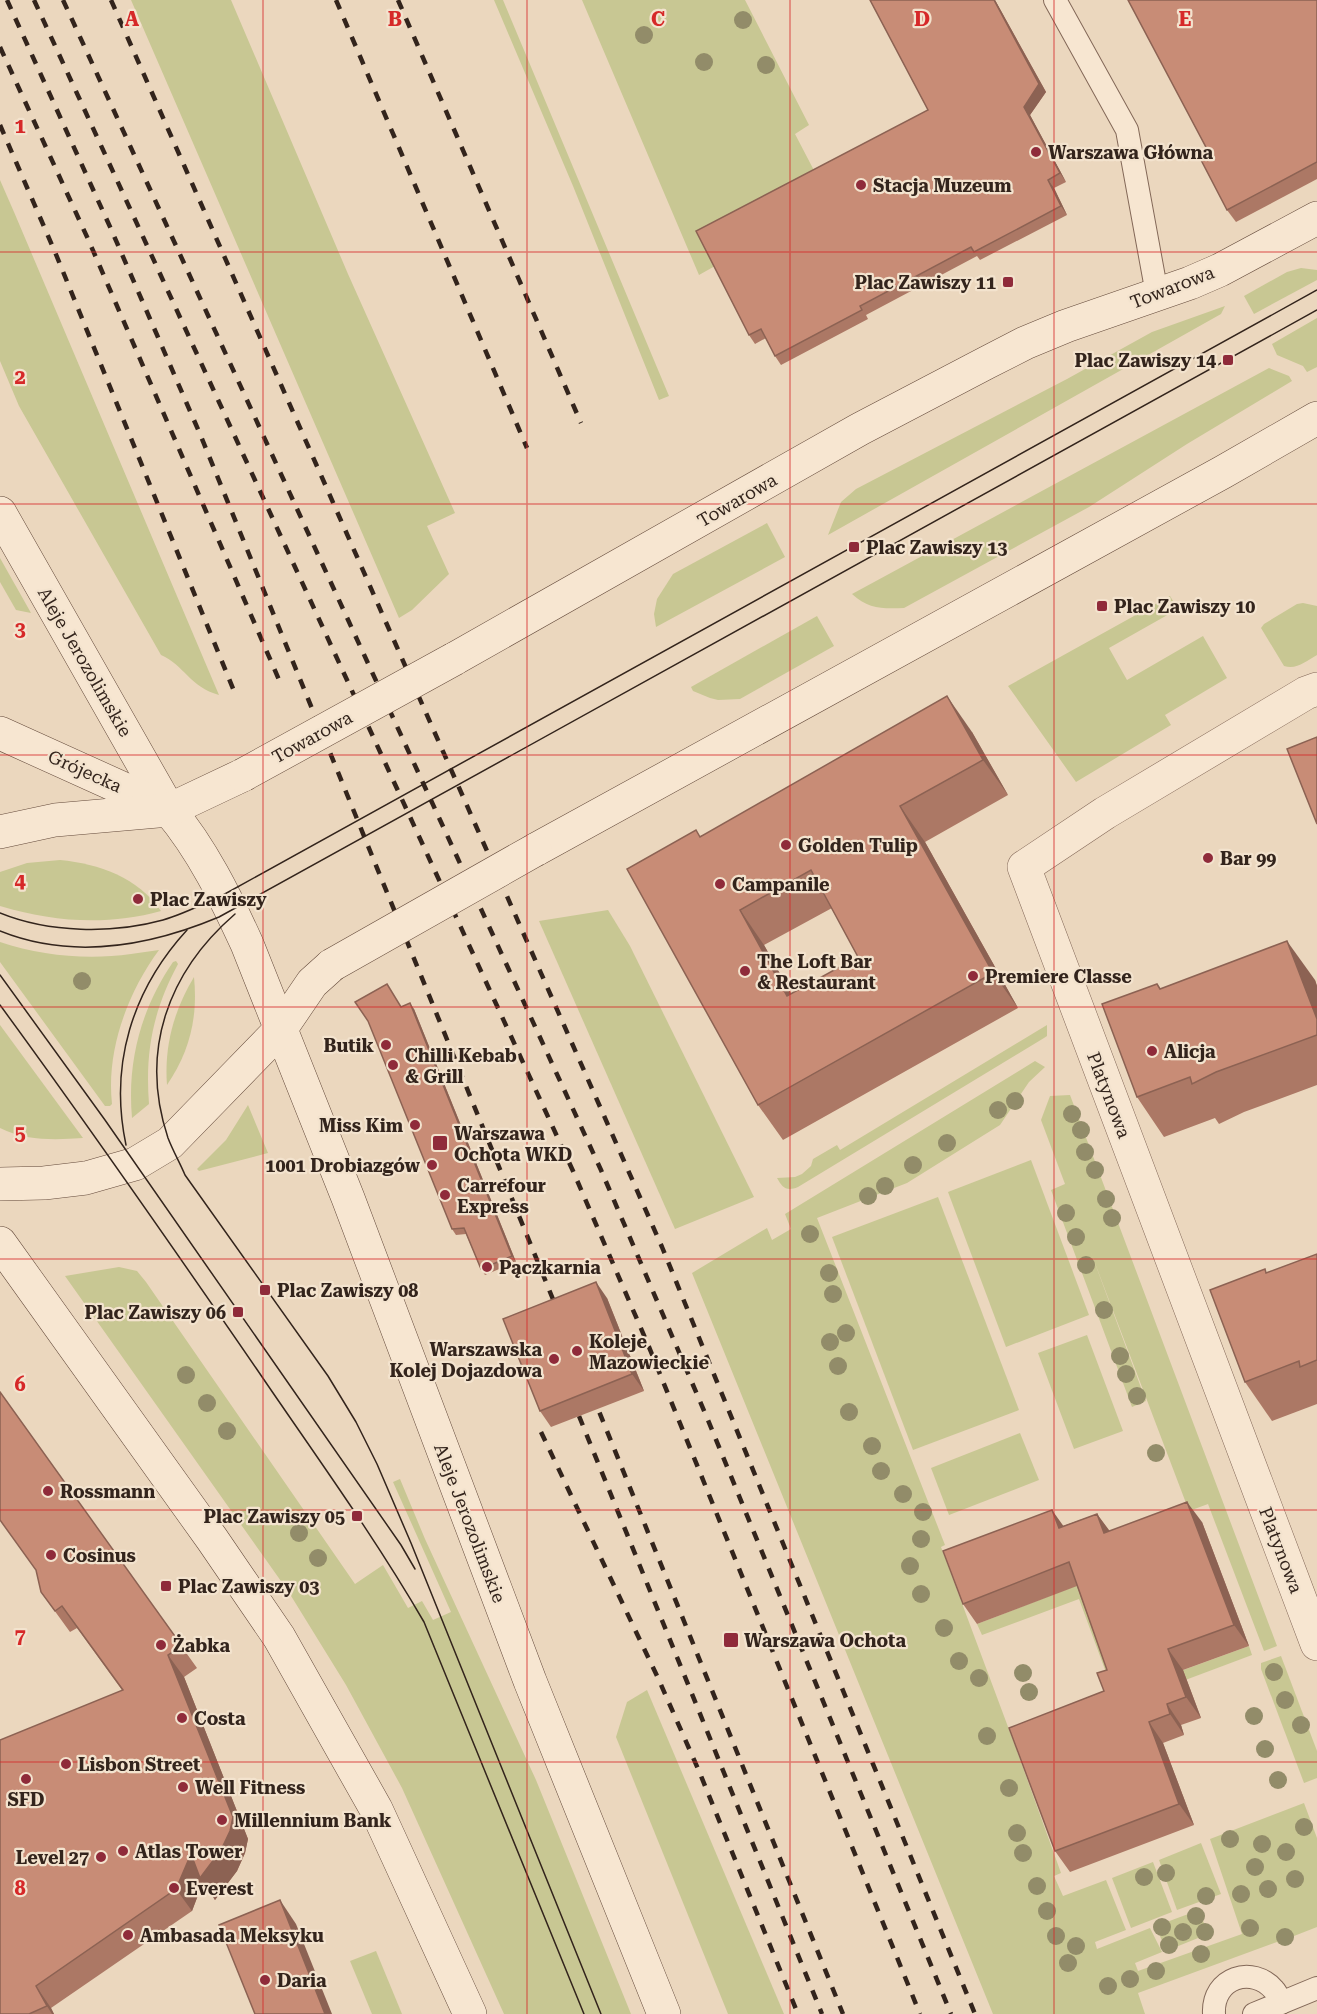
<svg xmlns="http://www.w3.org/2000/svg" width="1317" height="2014" font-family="'Roboto Serif',serif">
	<rect width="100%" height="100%" fill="#ebd7be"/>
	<g fill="#c8c793">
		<polygon points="131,0 231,0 348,274 455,513 427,526 449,574 412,610 399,618"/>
		<polygon points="494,0 503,0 669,396 659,400 573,186"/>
		<polygon points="582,0 745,0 809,125 795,134 819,180 715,266 699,275"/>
		<path d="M0,180L14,212L219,695C190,687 184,665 161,655L19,406L0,361Z"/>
		<polygon points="1301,268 1317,270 1317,280 1254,314 1244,296 1287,272"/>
		<polygon points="1225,306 1221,314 828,535 841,502 856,489 1067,379 1152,332"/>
		<polygon points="1317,318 1317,367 1307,372 1303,366 1277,355 1272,344"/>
		<path d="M1269,368L1289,376L1292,381L1187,444L1089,507L904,608C883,609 868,609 852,594Z"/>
		<polygon points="767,523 785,557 656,627 654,614 657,599 673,574"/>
		<polygon points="0,558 31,613 16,610 0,582"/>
		<polygon points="1170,596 1178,609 1109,648 1127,680 1203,636 1227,678 1165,715 1171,725 1076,782 1008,686"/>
		<path d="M1303,603L1317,606V655C1306,661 1297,670 1284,666L1261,628L1264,624L1297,604Z"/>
		<polygon points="817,616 834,646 740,699 718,700 710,698 693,691 691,687"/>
		<path d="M60,860C100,864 137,877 161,911C107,926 53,922 0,906V872L27,863Z"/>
		<polygon points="608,910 630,946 754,1197 675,1229 539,921"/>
		<path d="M0,942C42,956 88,960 131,954C140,953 150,951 159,950C128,992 106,1050 112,1104L110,1106H105L0,962Z"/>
		<path d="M176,961L178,964C153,1011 145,1051 149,1104L132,1118C127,1061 141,1009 173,962Z"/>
		<path d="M194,977C198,1017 190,1051 167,1085C164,1046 174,1010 194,977Z"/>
		<path d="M0,1025L83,1138C55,1140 26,1141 0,1128Z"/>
		<path d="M1047,1025V1036L1044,1038L798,1187C786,1192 782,1187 777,1178L795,1177L802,1174L811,1166L813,1159L837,1145L840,1150Z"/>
		<polygon points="1035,1061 1045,1067 1029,1082 1000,1125 907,1183 817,1218 945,1545 941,1547 1017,1751 1061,1873 1054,1876 1063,1896 1106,1880 1126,1930 1095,1942 1097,1949 1150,1928 1162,1952 1135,1963 1138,1971 1242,1934 1210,1839 1304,1803 1317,1838 1317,1927 1294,1936 1288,1944 1279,1944 1277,1942 1138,1993 1145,2014 993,2014 692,1273 767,1228 772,1240 791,1229 785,1214"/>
		<polygon points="1070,1095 1277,1646 1264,1651 1208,1504 1189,1511 1090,1250 1146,1401 1132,1407 1051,1190 1065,1184 1041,1120 1050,1096"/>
		<polygon points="248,1105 268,1153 199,1171 197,1169 226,1140"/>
		<polygon points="1031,1160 1089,1315 1006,1347 948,1192"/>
		<polygon points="938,1197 1019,1410 913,1450 832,1237"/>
		<polygon points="119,1267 137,1271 146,1282 355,1584 383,1565 408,1608 422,1601 433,1620 451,1612 393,1482 400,1479 425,1539 536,1780 631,2014 504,2014 402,1788 346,1685 288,1591 65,1276"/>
		<polygon points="1087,1335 1123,1431 1074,1449 1038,1353"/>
		<polygon points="1020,1433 1039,1480 949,1515 931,1468"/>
		<polygon points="1083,1583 1111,1686 1079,1599 982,1635 977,1624"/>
		<polygon points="1249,1646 1252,1655 1180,1682 1156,1680"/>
		<polygon points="1281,1656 1317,1751 1317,1778 1304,1783 1261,1669 1261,1663"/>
		<polygon points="647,1690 784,2014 728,2014 616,1737 627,1702"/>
		<polygon points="1201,1843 1221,1894 1177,1910 1159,1860"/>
		<polygon points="1153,1862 1172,1912 1131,1928 1112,1878"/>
		<polygon points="1199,1910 1208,1934 1166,1951 1156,1926"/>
		<polygon points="376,1951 402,2014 372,2014 350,1961"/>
	</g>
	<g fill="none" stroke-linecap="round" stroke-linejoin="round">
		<defs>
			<g id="lane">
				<polyline points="1055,0 1127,130 1157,294"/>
				<path d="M1214,2014C1212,1977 1253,1965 1274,1990C1277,1993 1279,1999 1281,2003"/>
				<polyline points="1254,2014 1317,1988"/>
			</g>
			<polyline id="street" points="1317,689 1306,693 1105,813 1024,867 1317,1644"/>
			<g id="secondary">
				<path d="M0,513L169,810C202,849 226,898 247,944L348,1198L530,1681L664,2014"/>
				<polyline points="454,659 860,429 986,363 1025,343 1066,326 1190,283 1220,270 1317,218"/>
				<polyline points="0,733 168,809"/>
				<polyline points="0,832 55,820 169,810 243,775"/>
				<polyline points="535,850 1223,472 1317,418"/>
				<polyline points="0,1184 44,1183 86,1178 135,1164 170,1143 280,1030 312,983 332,965"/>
				<polyline points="0,1243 212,1539 279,1637 376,1809 470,2014"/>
			</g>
		</defs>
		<use href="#lane" stroke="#836858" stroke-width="24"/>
		<use href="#street" stroke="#836858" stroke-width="34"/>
		<use href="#secondary" stroke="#644a3b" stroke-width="34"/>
		<use href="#lane" stroke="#f7e6d1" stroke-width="22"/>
		<use href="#street" stroke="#f7e6d1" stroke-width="33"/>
		<use href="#secondary" stroke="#f7e6d1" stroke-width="33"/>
		<g stroke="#33241c" stroke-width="1.5">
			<path d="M0,913C49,933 112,934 163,920C184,914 203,904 223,895L1317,290"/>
			<path d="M235,914C168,972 139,1051 168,1138C173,1151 180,1163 185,1175L328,1376L356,1422L377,1464L411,1543L601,2014"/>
			<path d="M0,931C72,960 150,946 219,917L1317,310"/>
			<polyline points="0,975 105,1120 401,1545 415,1569"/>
			<path d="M0,1005C88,1125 172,1246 256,1368C313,1452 373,1534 424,1622L584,2014"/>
			<path d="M126,1145C109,1065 132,990 187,930"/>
		</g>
		<g stroke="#33241c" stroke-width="4.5" stroke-dasharray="10 10" stroke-linecap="butt">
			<polyline points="7,0 111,229 200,434 559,1314"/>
			<polyline points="34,0 573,1171 649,1347 920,2014"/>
			<polyline points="63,0 601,1170 708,1420 951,2014"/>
			<polyline points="111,0 662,1247 975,2014"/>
			<polyline points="336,0 527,448"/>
			<polyline points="398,0 581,423"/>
			<polyline points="0,47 88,239 280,682"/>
			<polyline points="0,125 55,252 236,696"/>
			<polyline points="592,1394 843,2014"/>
			<polyline points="579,1416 822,2014"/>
			<polyline points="541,1432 658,1678 699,1771 798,2014"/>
		</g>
		<defs>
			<g id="secondary-bridge">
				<polyline points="243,775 454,659"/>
				<polyline points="332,965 535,850"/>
			</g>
		</defs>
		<use href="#secondary-bridge" stroke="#644a3b" stroke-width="34" stroke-linecap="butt"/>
		<use href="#secondary-bridge" stroke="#f7e6d1" stroke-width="33"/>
	</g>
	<g fill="#928c69">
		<circle cx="743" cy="20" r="9"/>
		<circle cx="644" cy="35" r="9"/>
		<circle cx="704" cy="62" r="9"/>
		<circle cx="766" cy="65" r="9"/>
		<circle cx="82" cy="981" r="9"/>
		<circle cx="1015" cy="1101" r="9"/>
		<circle cx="998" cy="1110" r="9"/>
		<circle cx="1072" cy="1114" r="9"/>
		<circle cx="1081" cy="1130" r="9"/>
		<circle cx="947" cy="1143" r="9"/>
		<circle cx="1085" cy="1152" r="9"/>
		<circle cx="913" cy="1165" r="9"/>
		<circle cx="1095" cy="1170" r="9"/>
		<circle cx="885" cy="1186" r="9"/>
		<circle cx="868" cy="1196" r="9"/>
		<circle cx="1106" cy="1199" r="9"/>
		<circle cx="1066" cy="1213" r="9"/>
		<circle cx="1112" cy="1218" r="9"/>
		<circle cx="810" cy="1234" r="9"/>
		<circle cx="1076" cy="1237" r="9"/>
		<circle cx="1086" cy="1265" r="9"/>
		<circle cx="829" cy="1273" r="9"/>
		<circle cx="833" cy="1294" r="9"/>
		<circle cx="1104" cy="1310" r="9"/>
		<circle cx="846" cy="1333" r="9"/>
		<circle cx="830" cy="1342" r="9"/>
		<circle cx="1120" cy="1356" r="9"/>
		<circle cx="838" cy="1366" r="9"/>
		<circle cx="1126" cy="1374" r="9"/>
		<circle cx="186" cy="1375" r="9"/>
		<circle cx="1137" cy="1396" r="9"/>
		<circle cx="207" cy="1403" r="9"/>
		<circle cx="849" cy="1412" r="9"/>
		<circle cx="227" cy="1431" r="9"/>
		<circle cx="872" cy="1446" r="9"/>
		<circle cx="1156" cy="1453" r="9"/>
		<circle cx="881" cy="1471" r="9"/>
		<circle cx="903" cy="1494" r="9"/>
		<circle cx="923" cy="1512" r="9"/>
		<circle cx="299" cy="1533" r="9"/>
		<circle cx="921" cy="1539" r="9"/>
		<circle cx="318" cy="1558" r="9"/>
		<circle cx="910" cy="1566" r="9"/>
		<circle cx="921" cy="1594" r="9"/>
		<circle cx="944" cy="1628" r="9"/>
		<circle cx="959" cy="1661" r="9"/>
		<circle cx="1274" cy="1672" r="9"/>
		<circle cx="1023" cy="1673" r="9"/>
		<circle cx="979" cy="1678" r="9"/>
		<circle cx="1029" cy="1692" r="9"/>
		<circle cx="1285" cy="1700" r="9"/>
		<circle cx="1254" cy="1716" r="9"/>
		<circle cx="1301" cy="1725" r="9"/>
		<circle cx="987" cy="1736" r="9"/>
		<circle cx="1265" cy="1749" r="9"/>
		<circle cx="1278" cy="1780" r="9"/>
		<circle cx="1009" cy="1788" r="9"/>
		<circle cx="1304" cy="1827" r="9"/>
		<circle cx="1017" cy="1833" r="9"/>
		<circle cx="1230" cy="1839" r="9"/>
		<circle cx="1262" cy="1844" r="9"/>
		<circle cx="1286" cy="1852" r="9"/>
		<circle cx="1023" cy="1853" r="9"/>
		<circle cx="1255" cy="1867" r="9"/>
		<circle cx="1166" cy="1873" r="9"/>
		<circle cx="1144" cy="1877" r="9"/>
		<circle cx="1295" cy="1879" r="9"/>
		<circle cx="1037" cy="1886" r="9"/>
		<circle cx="1268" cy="1889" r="9"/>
		<circle cx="1241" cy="1894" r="9"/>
		<circle cx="1206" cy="1896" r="9"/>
		<circle cx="1047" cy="1911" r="9"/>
		<circle cx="1196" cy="1916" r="9"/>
		<circle cx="1162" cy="1927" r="9"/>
		<circle cx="1250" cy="1928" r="9"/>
		<circle cx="1183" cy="1932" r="9"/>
		<circle cx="1205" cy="1932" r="9"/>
		<circle cx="1056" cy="1936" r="9"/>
		<circle cx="1285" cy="1937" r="9"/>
		<circle cx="1169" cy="1945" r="9"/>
		<circle cx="1076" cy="1946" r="9"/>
		<circle cx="1201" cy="1954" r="9"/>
		<circle cx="1068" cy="1963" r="9"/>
		<circle cx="1156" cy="1971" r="9"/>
		<circle cx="1130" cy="1979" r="9"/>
		<circle cx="1108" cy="1986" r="9"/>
	</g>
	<g fill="#ac7865" fill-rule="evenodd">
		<polygon points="870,0 995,0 1046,92 1030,115 1066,182 1054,188 1067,215 980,260 977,256 866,315 868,319 781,365 775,356 766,338 755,344 749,335 928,110"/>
		<polygon points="1317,0 1317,179 1236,222 1227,210 1209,153"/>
		<path d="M972,732L1008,795L925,842L1018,1008L783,1140L758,1105L700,836ZM832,908L858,957L791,994L764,945Z"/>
		<polygon points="1315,980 1317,986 1317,1085 1244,1112 1219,1124 1215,1118 1164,1137 1137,1097 1157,984 1161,989"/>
		<polygon points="401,1007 414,1009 516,1262 485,1275 481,1269 466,1234 456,1235 452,1229"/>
		<polygon points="1317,1254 1317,1404 1272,1421 1245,1382 1268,1273"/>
		<polygon points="607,1298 644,1391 551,1427 540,1411"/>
		<polygon points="0,1392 197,1668 184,1677 248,1839 245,1853 237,1871 215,1900 203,1882 192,1911 51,2008 54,2014 0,2014 122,1690 77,1628 70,1632 41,1592 36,1570"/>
		<polygon points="1097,1514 1109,1531 1202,1522 1249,1646 1183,1670 1201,1718 1181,1725 1184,1735 1163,1743 1194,1825 1070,1872 1055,1851 1104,1691 1107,1670 1077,1586 977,1624 963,1604 1063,1526"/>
	</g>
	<g fill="#8c6253">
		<polygon points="994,0 995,0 1046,92 1030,115 1066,182 1060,173 1024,107"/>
		<polygon points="1048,180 1054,188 1067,215 1061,206"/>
		<polygon points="947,696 972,732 1008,795 983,760"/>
		<polygon points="900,806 925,842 1018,1008 993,973"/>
		<polygon points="740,910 764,945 812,1031 787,996"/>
		<polygon points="1287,941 1315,980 1317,986 1317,1019"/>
		<polygon points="410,1003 414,1009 516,1262 512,1256"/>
		<polygon points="596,1282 607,1298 644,1391 632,1374"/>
		<polygon points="1187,1502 1202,1522 1249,1646 1234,1625"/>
		<polygon points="1052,1510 1067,1531 1059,1528"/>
		<polygon points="1097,1514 1112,1534 1104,1533"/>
		<polygon points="1168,1649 1183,1670 1201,1718 1186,1697"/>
		<polygon points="168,1655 184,1677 248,1839 245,1853 237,1871 215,1900 203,1882 192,1911 176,1889 191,1854"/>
		<polygon points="1167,1704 1181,1725 1184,1735 1170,1714"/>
		<polygon points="1149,1722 1163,1743 1194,1825 1179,1804"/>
		<polygon points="280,1900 296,1924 332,2014 325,2014"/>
		<polygon points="36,1986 51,2008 54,2014 52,2014 47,2006"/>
	</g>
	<g fill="#c88c76" stroke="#8c6253" stroke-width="1.5" fill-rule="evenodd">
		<polygon points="870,0 994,0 1039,84 1024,107 1060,173 1048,180 1061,206 974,252 971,247 860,306 862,310 775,356 761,329 749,335 696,231 928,110"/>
		<polygon points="1128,0 1317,0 1317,162 1227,210 1200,158 1209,153"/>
		<path d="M947,696L983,760L900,806L993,973L758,1105L627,869L696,830L700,837ZM811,870L858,957L787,996L740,910Z"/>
		<polygon points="1317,737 1317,824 1287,749"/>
		<polygon points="1287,941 1317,1019 1317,1035 1216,1072 1192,1084 1190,1077 1137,1097 1102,1004 1157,984 1160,989"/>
		<polygon points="387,984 401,1007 410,1003 512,1256 481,1269 464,1228 452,1229 368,1021 355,1002"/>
		<polygon points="1317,1254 1317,1360 1300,1367 1299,1361 1245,1382 1210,1290 1265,1269 1266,1273"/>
		<polygon points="596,1282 632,1374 540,1411 503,1319"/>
		<polygon points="0,1392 182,1646 168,1655 233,1817 230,1831 221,1850 200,1878 191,1854 176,1889 36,1986 47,2006 29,2014 0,2014 0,1740 123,1690 62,1606 55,1611 41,1592 36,1570 0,1520"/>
		<polygon points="1187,1502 1234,1625 1168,1649 1186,1697 1167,1704 1170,1714 1149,1722 1179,1804 1055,1851 1009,1728 1104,1691 1097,1673 1107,1670 1069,1562 963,1604 943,1551 1052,1510 1059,1528 1097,1514 1104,1533"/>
		<polygon points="280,1900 325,2014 255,2014 219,1925"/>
	</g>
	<path fill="none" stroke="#d62828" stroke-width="1.5" stroke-opacity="0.55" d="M263,0V2014M527,0V2014M790,0V2014M1054,0V2014M0,252H1317M0,504H1317M0,755H1317M0,1007H1317M0,1259H1317M0,1510H1317M0,1762H1317"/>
	<g fill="#8f2b3a" stroke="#f3e3ce" stroke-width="2">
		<circle cx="1036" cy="152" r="6"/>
		<circle cx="861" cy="185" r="6"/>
		<rect x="1002" y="276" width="12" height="12" rx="3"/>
		<rect x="1222" y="354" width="12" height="12" rx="3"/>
		<rect x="848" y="541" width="12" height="12" rx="3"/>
		<rect x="1096" y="600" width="12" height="12" rx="3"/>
		<circle cx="786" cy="845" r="6"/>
		<circle cx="1208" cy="858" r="6"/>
		<circle cx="720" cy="884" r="6"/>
		<circle cx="138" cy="899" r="6"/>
		<circle cx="745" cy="971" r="6"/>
		<circle cx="973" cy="976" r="6"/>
		<circle cx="386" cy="1045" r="6"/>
		<circle cx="1152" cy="1051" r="6"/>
		<circle cx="393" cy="1065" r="6"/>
		<circle cx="415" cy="1125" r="6"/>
		<rect x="432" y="1135" width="16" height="16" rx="3"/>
		<circle cx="432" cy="1165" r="6"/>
		<circle cx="445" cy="1195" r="6"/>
		<circle cx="487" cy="1267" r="6"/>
		<rect x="259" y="1284" width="12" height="12" rx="3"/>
		<rect x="232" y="1306" width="12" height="12" rx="3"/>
		<circle cx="577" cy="1351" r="6"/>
		<circle cx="554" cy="1359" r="6"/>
		<circle cx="48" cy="1491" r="6"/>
		<rect x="351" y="1510" width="12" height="12" rx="3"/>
		<circle cx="51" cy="1555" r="6"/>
		<rect x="160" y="1580" width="12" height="12" rx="3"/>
		<rect x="723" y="1632" width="16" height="16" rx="3"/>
		<circle cx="161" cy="1645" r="6"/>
		<circle cx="182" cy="1718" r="6"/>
		<circle cx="66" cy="1764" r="6"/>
		<circle cx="26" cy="1779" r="6"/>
		<circle cx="183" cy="1787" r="6"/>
		<circle cx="222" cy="1820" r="6"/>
		<circle cx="123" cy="1851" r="6"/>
		<circle cx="101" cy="1857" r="6"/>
		<circle cx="174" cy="1888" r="6"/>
		<circle cx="128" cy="1935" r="6"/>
		<circle cx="265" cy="1980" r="6"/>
	</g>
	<g text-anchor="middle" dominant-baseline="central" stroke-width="4.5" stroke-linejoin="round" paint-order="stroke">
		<g font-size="18" font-weight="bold" fill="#33241c" stroke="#f3e3ce" text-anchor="start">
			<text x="1048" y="152">Warszawa Główna</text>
			<text x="873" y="185">Stacja Muzeum</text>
			<text x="996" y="282" text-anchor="end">Plac Zawiszy 11</text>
			<text x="1216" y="360" text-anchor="end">Plac Zawiszy 14</text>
			<text x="866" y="547">Plac Zawiszy 13</text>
			<text x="1114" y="606">Plac Zawiszy 10</text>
			<text x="798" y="845">Golden Tulip</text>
			<text x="1220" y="858">Bar 99</text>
			<text x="732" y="884">Campanile</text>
			<text x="150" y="899">Plac Zawiszy</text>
			<text x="757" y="961">The Loft Bar<tspan x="757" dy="21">&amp; Restaurant</tspan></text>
			<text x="985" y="976">Premiere Classe</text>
			<text x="374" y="1045" text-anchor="end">Butik</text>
			<text x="1164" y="1051">Alicja</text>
			<text x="405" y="1055">Chilli Kebab<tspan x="405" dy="21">&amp; Grill</tspan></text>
			<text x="403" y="1125" text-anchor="end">Miss Kim</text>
			<text x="454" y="1133">Warszawa<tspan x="454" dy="21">Ochota WKD</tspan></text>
			<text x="420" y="1165" text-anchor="end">1001 Drobiazgów</text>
			<text x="457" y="1185">Carrefour<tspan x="457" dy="21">Express</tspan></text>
			<text x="499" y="1267">Pączkarnia</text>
			<text x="277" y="1290">Plac Zawiszy 08</text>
			<text x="226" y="1312" text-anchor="end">Plac Zawiszy 06</text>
			<text x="589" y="1341">Koleje<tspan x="589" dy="21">Mazowieckie</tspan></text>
			<text x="542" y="1349" text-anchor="end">Warszawska<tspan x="542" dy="21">Kolej Dojazdowa</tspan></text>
			<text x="60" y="1491">Rossmann</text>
			<text x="345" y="1516" text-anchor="end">Plac Zawiszy 05</text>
			<text x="63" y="1555">Cosinus</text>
			<text x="178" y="1586">Plac Zawiszy 03</text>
			<text x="744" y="1640">Warszawa Ochota</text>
			<text x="173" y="1645">Żabka</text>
			<text x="194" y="1718">Costa</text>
			<text x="78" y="1764">Lisbon Street</text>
			<text x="195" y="1787">Well Fitness</text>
			<text x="26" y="1799" text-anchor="middle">SFD</text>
			<text x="234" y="1820">Millennium Bank</text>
			<text x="135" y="1851">Atlas Tower</text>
			<text x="89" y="1857" text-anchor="end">Level 27</text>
			<text x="186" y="1888">Everest</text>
			<text x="140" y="1935">Ambasada Meksyku</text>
			<text x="277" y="1980">Daria</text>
		</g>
		<g font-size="18" fill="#33241c" stroke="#f3e3ce">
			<text transform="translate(1172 287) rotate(-21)">Towarowa</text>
			<text transform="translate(737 500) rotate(-30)">Towarowa</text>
			<text transform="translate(85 662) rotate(60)">Aleje Jerozolimskie</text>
			<text transform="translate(312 737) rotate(-29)">Towarowa</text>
			<text transform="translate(85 771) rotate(24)">Grójecka</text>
			<text transform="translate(1109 1095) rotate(69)">Platynowa</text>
			<text transform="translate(470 1523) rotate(69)">Aleje Jerozolimskie</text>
			<text transform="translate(1281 1550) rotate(69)">Platynowa</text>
		</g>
	</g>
	<g font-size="20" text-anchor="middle" font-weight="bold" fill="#d62828" stroke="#f3e3ce" stroke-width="4.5" stroke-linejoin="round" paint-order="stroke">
		<text x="132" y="26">A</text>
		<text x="395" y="26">B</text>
		<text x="658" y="26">C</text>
		<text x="922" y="26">D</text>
		<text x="1185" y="26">E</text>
		<text x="20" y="133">1</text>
		<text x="20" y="384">2</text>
		<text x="20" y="636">3</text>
		<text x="20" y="888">4</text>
		<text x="20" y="1140">5</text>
		<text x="20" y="1391">6</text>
		<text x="20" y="1643">7</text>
		<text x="20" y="1895">8</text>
	</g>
</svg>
